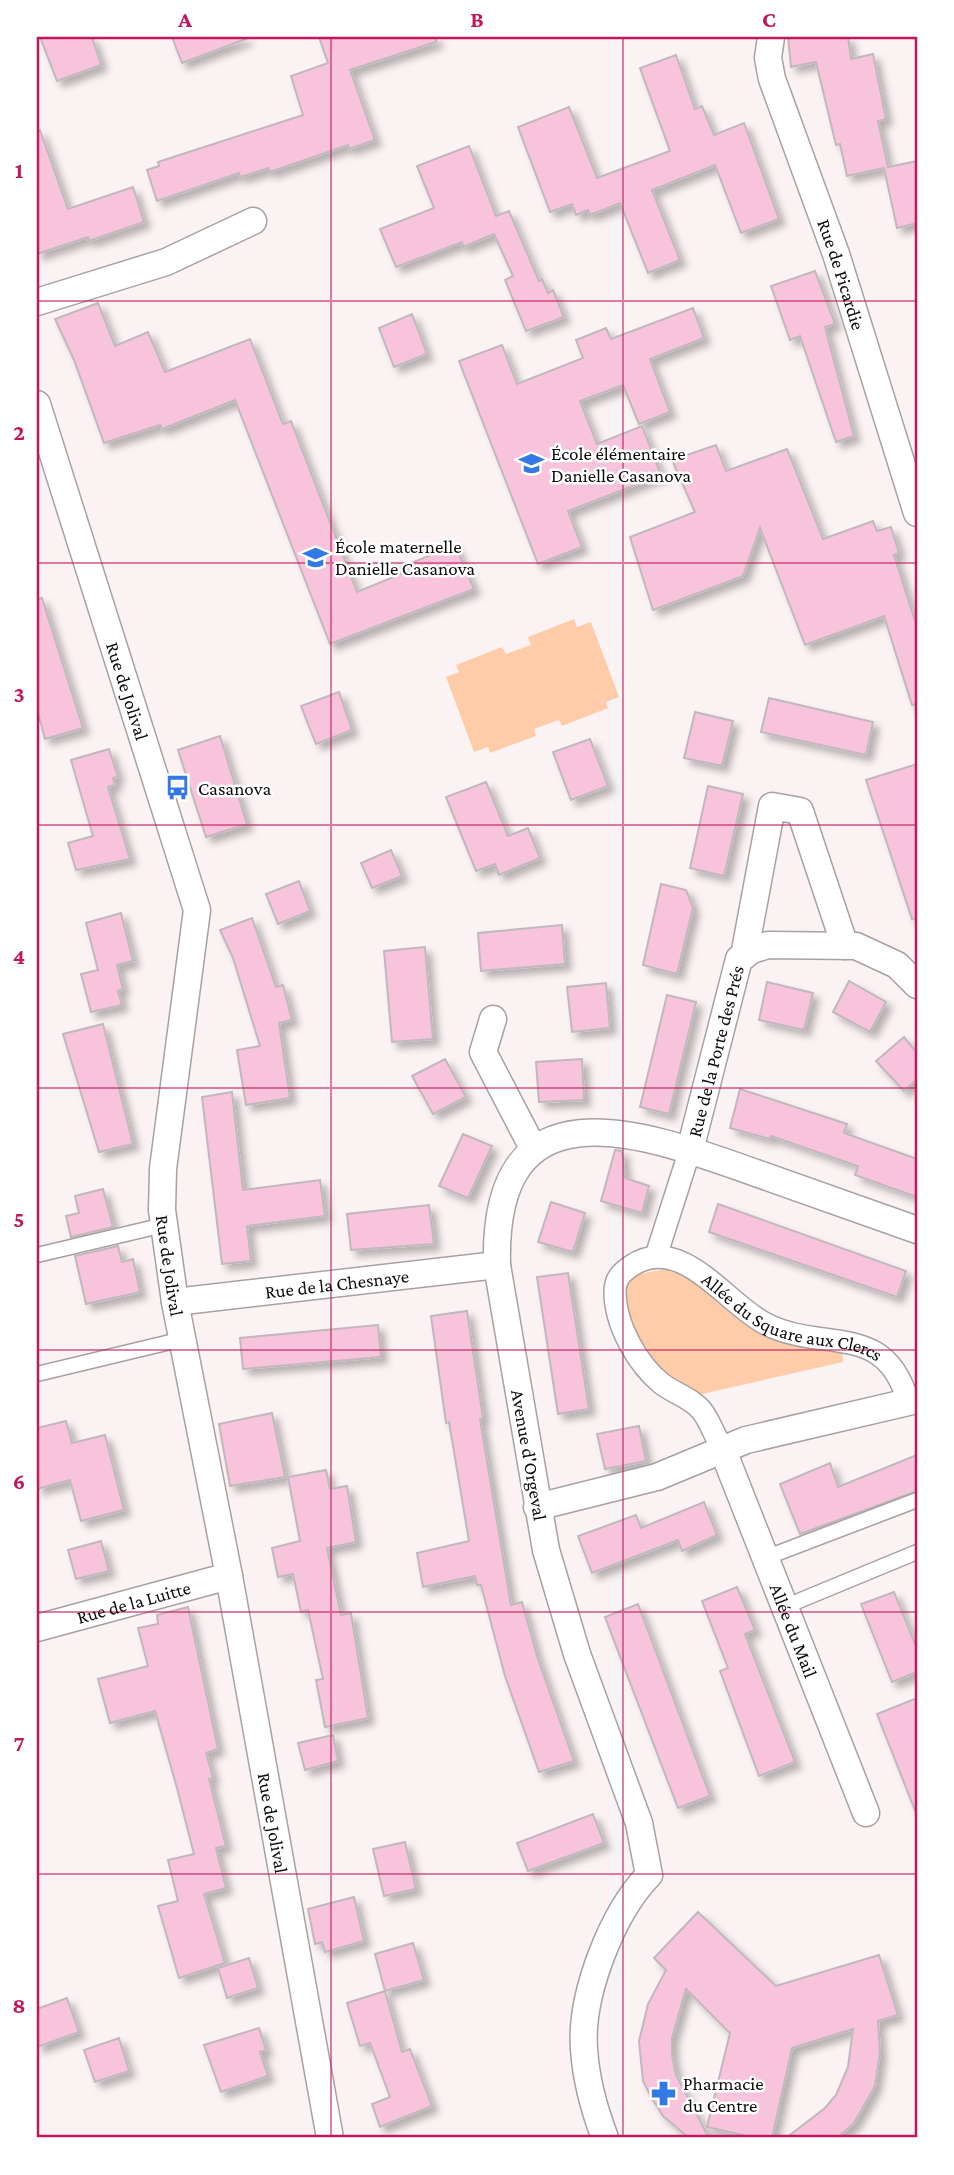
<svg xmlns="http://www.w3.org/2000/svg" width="954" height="2175" font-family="'Crimson Pro',serif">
	<defs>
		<filter id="shadow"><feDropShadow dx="6" dy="6" stdDeviation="3.5" flood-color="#0004"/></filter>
	</defs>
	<rect width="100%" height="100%" fill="#fbf2f3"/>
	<g fill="#ffcca9">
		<polygon points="574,619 577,627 591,622 619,697 606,702 608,708 562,726 559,720 534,729 536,736 490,753 488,747 474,752 446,677 459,672 456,665 502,647 506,654 531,645 528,637"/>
		<polygon points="672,1268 842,1352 843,1362 693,1396 665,1376 631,1331 621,1285 633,1275"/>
	</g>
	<g fill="#f7c4dc" stroke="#c0b8bc" stroke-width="2" filter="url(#shadow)">
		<polygon points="40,37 92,37 101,65 57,81"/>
		<polygon points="172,37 245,37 246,39 182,63"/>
		<polygon points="319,37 436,37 436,42 350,70 375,140 349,149 348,145 270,172 269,168 240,177 239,173 157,201 147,170 159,166 158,162 303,115 291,76 328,63"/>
		<polygon points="788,37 848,37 851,59 873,54 886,119 878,121 888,167 917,161 917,223 897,228 884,168 847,176 840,144 836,145 816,62 791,67"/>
		<polygon points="676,55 695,109 702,106 714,135 744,123 779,219 741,233 715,165 652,190 680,260 648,273 620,203 590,215 588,210 576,215 572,204 550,212 518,127 569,107 597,178 670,151 640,68"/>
		<polygon points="40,130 68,209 133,187 144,222 89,241 88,237 37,254 37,131"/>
		<polygon points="469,146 496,216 509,211 539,281 542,279 548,293 553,290 564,317 526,331 505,280 513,276 494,234 463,247 462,242 396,267 380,229 434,208 417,166"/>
		<polygon points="815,271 835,324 825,327 854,436 836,442 800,336 790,340 771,286"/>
		<polygon points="98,303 115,346 148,332 165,372 250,339 283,424 291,421 357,592 401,574 399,568 455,545 474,589 330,644 235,400 162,429 160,425 104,443 74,360 55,319"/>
		<polygon points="693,308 704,338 650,359 670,412 639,424 623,385 580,401 597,444 642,426 661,475 568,511 582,547 538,564 459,361 502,345 517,384 583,358 576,340 606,328 611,339"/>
		<polygon points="412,314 427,354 394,367 379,328"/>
		<polygon points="716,445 726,471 787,449 823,539 873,521 877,531 891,527 899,553 894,555 917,627 917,704 912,705 884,616 805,645 760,528 743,576 653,610 630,537 695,512 672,460"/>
		<polygon points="42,598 83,728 45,739 37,709 37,599"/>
		<polygon points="339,692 352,730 316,744 301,706"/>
		<polygon points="769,698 873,722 866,755 761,732"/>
		<polygon points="695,712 733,721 722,766 684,758"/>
		<polygon points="220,736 247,824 206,837 178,750"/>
		<polygon points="590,739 608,786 571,800 553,752"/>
		<polygon points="109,749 118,777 113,778 115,785 108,787 130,859 76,870 68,843 93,836 71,760"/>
		<polygon points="917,764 917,918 912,919 866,780"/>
		<polygon points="486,782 508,836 528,828 540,858 499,875 495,864 476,871 446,797"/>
		<polygon points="708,786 743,794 724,876 690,868"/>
		<polygon points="391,850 402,876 372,888 361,863"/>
		<polygon points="299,881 310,911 278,924 266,894"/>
		<polygon points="661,884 686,890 693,908 677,974 643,965"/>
		<polygon points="121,913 133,961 117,965 123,989 118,991 122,1005 91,1012 81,974 98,970 86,923"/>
		<polygon points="252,918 276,987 283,985 292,1020 279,1023 290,1098 246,1105 237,1050 260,1046 233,958 220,930"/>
		<polygon points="562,925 565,964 481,971 478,933"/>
		<polygon points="425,947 433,1039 392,1042 384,951"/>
		<polygon points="849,981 886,1002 870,1032 833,1012"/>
		<polygon points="767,982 813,993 804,1030 759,1020"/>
		<polygon points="606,983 610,1028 572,1032 567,987"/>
		<polygon points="667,995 696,1002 669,1114 640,1107"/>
		<polygon points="103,1024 133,1144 99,1152 63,1034"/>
		<polygon points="904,1037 917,1053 917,1079 904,1091 876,1061"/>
		<polygon points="445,1059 466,1097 433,1114 412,1076"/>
		<polygon points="582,1059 584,1100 539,1102 536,1062"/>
		<polygon points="740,1089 847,1124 844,1133 917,1159 917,1197 855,1175 858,1166 771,1136 770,1139 730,1128"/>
		<polygon points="232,1092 243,1190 320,1180 325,1216 247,1226 251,1261 222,1264 202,1097"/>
		<polygon points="463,1134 492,1146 468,1198 439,1186"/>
		<polygon points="615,1150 622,1151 625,1178 649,1186 642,1213 601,1201"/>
		<polygon points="103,1189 113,1227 71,1237 66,1216 79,1213 75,1196"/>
		<polygon points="551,1202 585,1213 573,1252 538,1242"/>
		<polygon points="718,1204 906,1271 897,1297 709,1232"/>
		<polygon points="429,1205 434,1244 351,1250 347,1214"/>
		<polygon points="118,1246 122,1262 133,1259 140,1292 86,1304 75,1256"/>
		<polygon points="568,1273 589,1409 558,1414 537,1277"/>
		<polygon points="467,1311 483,1418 480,1419 511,1605 522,1602 537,1656 574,1761 539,1772 505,1676 481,1585 477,1585 475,1576 423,1587 417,1553 469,1541 449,1422 446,1423 431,1316"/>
		<polygon points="378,1325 381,1357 243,1369 240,1338"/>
		<polygon points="272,1413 285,1477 230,1486 219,1424"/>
		<polygon points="66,1421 72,1443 105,1435 124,1510 81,1521 70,1480 37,1489 37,1428"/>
		<polygon points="639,1426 646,1461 605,1469 597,1434"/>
		<polygon points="917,1455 917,1491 800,1534 780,1484 830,1463 838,1487"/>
		<polygon points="326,1470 330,1489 347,1486 356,1542 327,1548 341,1615 351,1613 368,1718 325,1727 316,1680 323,1679 308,1610 301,1612 293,1574 278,1577 272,1548 300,1541 288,1477"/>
		<polygon points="704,1502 717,1535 682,1551 678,1540 592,1573 578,1536 636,1515 641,1528"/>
		<polygon points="101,1541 109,1571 76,1579 68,1550"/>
		<polygon points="737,1587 755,1630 745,1634 795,1762 759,1776 720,1671 728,1668 702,1601"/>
		<polygon points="894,1592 917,1649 917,1672 892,1682 861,1604"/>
		<polygon points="638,1604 710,1796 678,1808 605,1617"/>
		<polygon points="188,1607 218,1749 206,1753 213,1778 209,1779 226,1846 216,1848 226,1888 204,1894 225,1963 179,1978 158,1906 178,1901 168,1860 194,1854 177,1788 155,1711 110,1723 98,1679 148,1666 138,1628 158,1624 157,1615"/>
		<polygon points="917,1698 917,1812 916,1813 877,1714"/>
		<polygon points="333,1735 338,1761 305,1770 298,1743"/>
		<polygon points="593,1814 604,1843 528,1871 517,1843"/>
		<polygon points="405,1842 416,1889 384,1896 373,1849"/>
		<polygon points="354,1897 364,1941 325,1952 322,1942 315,1944 308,1909"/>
		<polygon points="698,1912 776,1986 879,1955 898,2015 878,2021 880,2053 875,2086 854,2123 837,2138 786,2138 825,2108 836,2095 848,2067 853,2029 792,2048 772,2138 756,2138 707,2127 730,2033 686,1989 672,2038 672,2055 676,2075 709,2138 689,2138 663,2116 651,2097 643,2081 639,2041 648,2004 666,1970 654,1958"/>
		<polygon points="413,1943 424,1980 385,1991 375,1954"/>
		<polygon points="249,1958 258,1988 227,1998 218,1968"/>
		<polygon points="385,1991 402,2052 410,2049 432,2106 380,2127 372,2104 390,2097 370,2043 360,2046 347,2003"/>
		<polygon points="67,1998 79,2032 37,2047 37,2009"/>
		<polygon points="259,2028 266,2050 260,2052 268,2076 221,2092 204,2045"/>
		<polygon points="119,2038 129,2071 95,2082 84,2050"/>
	</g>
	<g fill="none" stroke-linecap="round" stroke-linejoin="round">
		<defs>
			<g id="service">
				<polyline points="37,1255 164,1225"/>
				<polyline points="37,1374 183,1339"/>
				<polyline points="765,1558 917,1500"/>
				<polyline points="784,1607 917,1552"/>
			</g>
			<g id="pedestrian">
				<polyline points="656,1256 690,1150"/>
				<path id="s1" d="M722,1448C715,1437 710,1421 702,1411C693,1399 674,1393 662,1384C637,1364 615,1324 615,1292C615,1279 621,1273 631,1266C681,1232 726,1304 766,1324C823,1353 886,1320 908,1402"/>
			</g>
			<g id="minor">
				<path id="s2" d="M771,37L768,58L772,79L836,254L917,513"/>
				<polyline points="37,302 166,262 253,221"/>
				<path id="s3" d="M37,404L197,910L163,1169L162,1210L175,1302L229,1576L330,2138"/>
				<polyline points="744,956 772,806 800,811 845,946"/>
				<polyline points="493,1019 483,1052 534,1150"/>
				<path id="s4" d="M690,1150L739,959L752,950L768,945L856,946L897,965L917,985"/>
				<path id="s5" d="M175,1302L497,1265"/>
				<path id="s6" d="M722,1448L866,1813"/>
				<polyline points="537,1507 657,1477 746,1440 917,1400"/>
				<path id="s7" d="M37,1628L229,1576"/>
				<path d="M605,2138C594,2109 586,2080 584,2049C580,1995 612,1913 649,1875L639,1823L577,1654L546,1550L497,1265C492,1077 641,1132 756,1173C810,1192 864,1211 917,1230"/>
			</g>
		</defs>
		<use href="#service" stroke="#a9a1a1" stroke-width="17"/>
		<use href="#pedestrian" stroke="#a9a1a1" stroke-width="24"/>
		<use href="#minor" stroke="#a9a1a1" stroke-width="29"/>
		<use href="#service" stroke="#fff" stroke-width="14"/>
		<use href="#pedestrian" stroke="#fff" stroke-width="21"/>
		<use href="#minor" stroke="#fff" stroke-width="26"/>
	</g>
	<path fill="none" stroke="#c2185b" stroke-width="2" stroke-opacity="0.55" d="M331,37V2138M623,37V2138M37,301H917M37,563H917M37,825H917M37,1088H917M37,1350H917M37,1612H917M37,1874H917"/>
	<defs>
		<symbol id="school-bare" viewBox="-9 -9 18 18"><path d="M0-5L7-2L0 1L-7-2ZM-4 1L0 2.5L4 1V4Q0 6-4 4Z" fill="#3379e6" stroke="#fff" stroke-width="2.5" paint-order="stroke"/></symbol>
		<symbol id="bus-bare" viewBox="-9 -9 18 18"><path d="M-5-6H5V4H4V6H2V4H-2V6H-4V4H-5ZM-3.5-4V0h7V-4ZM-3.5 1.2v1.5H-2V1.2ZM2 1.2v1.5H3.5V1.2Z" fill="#3379e6" stroke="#fff" stroke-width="2.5" paint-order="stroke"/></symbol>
		<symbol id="pharmacy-bare" viewBox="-9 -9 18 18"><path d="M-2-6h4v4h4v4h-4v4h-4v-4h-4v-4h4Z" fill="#3379e6" stroke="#fff" stroke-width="2.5" paint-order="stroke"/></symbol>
	</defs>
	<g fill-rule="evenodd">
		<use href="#school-bare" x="514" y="446" width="35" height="35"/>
		<use href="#school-bare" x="298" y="540" width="35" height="35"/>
		<use href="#bus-bare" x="160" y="770" width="35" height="35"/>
		<use href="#pharmacy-bare" x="646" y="2076" width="35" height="35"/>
	</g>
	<g text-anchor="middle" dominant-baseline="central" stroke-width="5" stroke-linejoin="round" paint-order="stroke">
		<g font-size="19" fill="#0e0b0b" stroke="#fff">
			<text stroke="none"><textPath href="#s2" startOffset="250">Rue de Picardie</textPath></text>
			<text stroke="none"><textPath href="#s3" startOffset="301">Rue de Jolival</textPath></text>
			<text stroke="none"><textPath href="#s4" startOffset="102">Rue de la Porte des Prés</textPath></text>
			<text stroke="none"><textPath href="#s3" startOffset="889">Rue de Jolival</textPath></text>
			<text stroke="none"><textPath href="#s5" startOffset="163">Rue de la Chesnaye</textPath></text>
			<text stroke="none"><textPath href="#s1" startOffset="408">Allée du Square aux Clercs</textPath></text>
			<text transform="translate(529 1455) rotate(80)">Avenue d'Orgeval</text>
			<text stroke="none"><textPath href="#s7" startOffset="100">Rue de la Luitte</textPath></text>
			<text stroke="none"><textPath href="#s6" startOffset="196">Allée du Mail</textPath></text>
			<text stroke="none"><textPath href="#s3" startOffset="1456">Rue de Jolival</textPath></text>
		</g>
		<g font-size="19" fill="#0e0b0b" stroke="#fff" text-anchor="start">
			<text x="551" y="453">École élémentaire<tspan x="551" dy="22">Danielle Casanova</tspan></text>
			<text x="335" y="546">École maternelle<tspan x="335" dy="22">Danielle Casanova</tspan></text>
			<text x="198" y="788">Casanova</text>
			<text x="683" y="2083">Pharmacie<tspan x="683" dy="22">du Centre</tspan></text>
		</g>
	</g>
	<rect width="954" height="2175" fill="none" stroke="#ffffff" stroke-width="77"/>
	<rect x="38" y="38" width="878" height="2098" fill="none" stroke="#c2185b" stroke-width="2.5"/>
	<g font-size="23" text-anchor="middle" font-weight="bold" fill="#c2185b">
		<text x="185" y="27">A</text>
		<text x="477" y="27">B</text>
		<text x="769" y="27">C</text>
		<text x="19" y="178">1</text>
		<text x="19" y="440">2</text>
		<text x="19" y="702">3</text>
		<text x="19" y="964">4</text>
		<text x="19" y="1227">5</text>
		<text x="19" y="1489">6</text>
		<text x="19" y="1751">7</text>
		<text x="19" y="2013">8</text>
	</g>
</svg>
